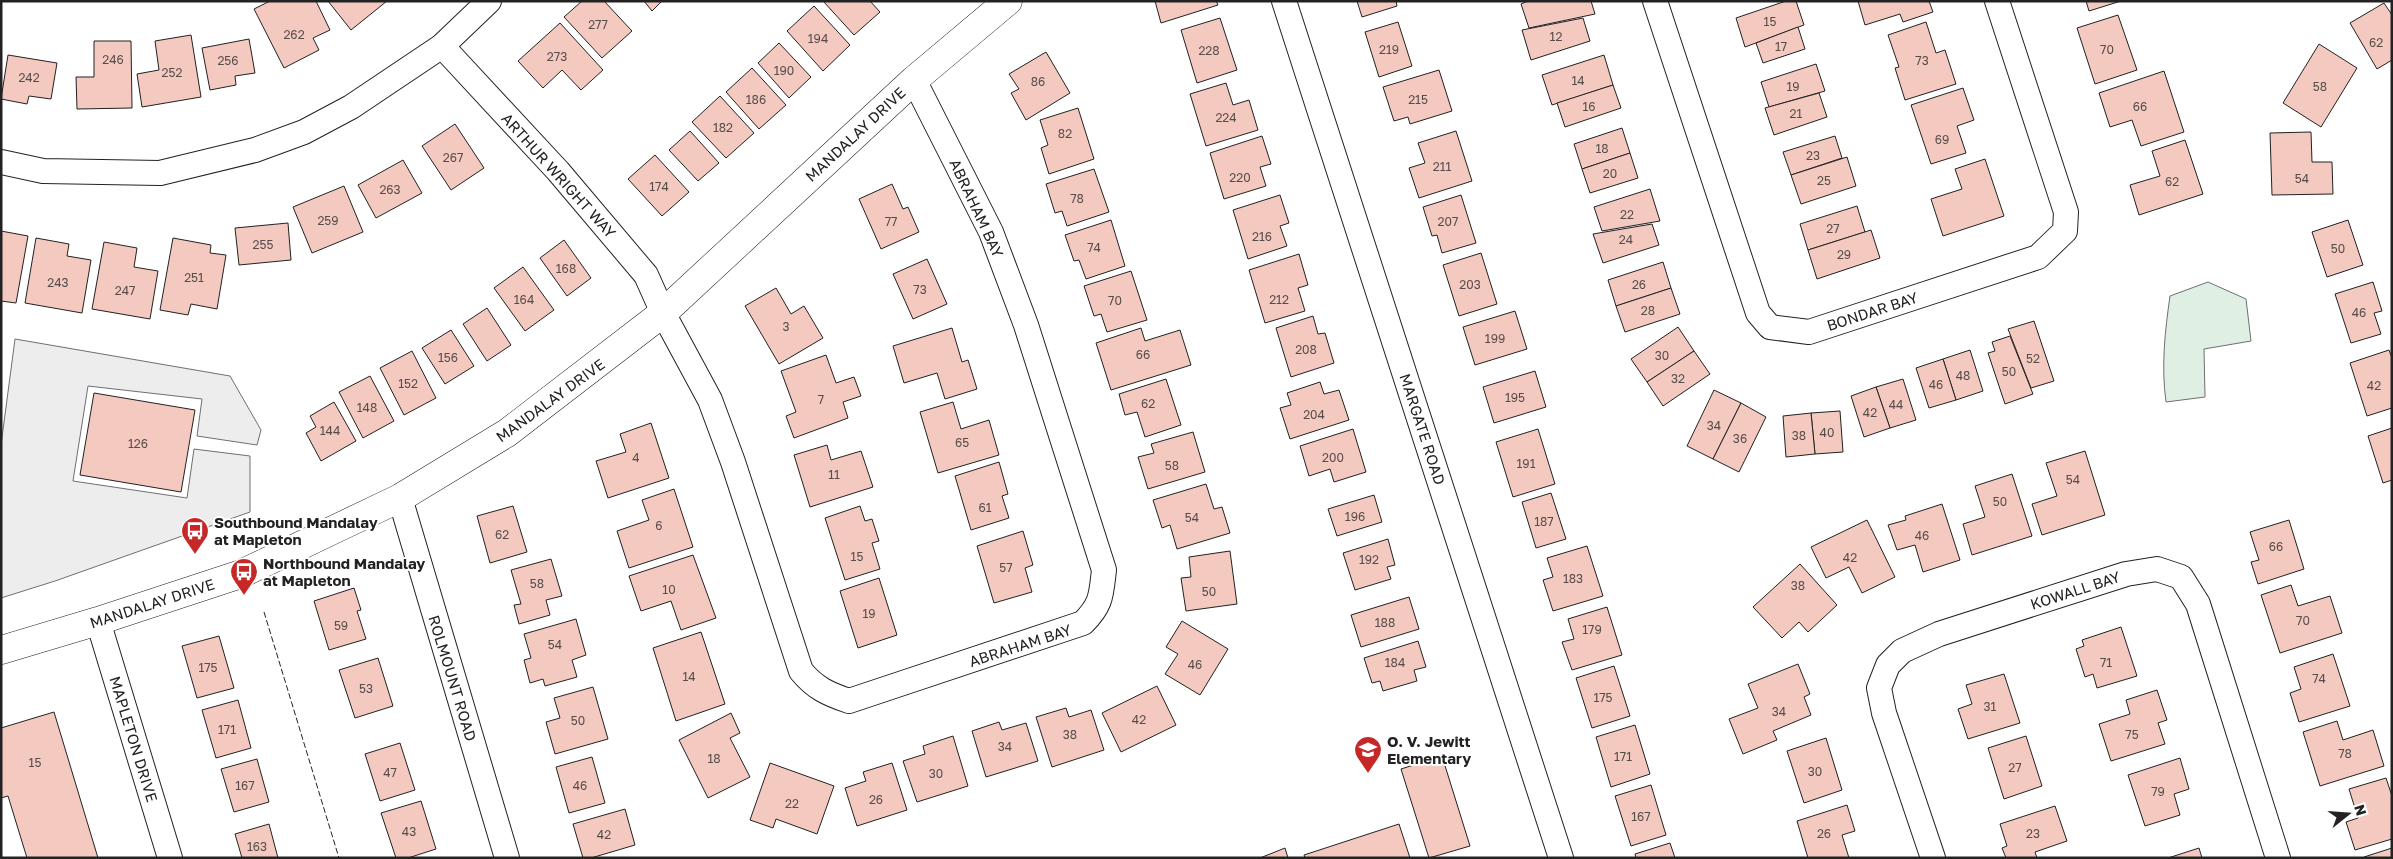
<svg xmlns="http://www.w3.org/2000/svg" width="2393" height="859" font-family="'Golos Text',sans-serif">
	<rect width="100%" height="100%" fill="#fff"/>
	<path fill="#e0efe3" stroke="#6f6f6f" d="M2208,282L2246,299L2251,341L2204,349L2205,397L2166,402C2161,366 2165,331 2170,296Z"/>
	<polygon fill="#ededed" stroke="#6f6f6f" points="15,339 230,376 261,430 257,445 197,436 202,399 88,386 73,481 187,498 194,449 250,456 250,512 55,581 1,598 1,445"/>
	<g fill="#f3c9c0" stroke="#222">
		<polygon points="270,1 316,1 330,30 313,38 319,50 284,68 254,9"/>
		<polygon points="328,1 387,1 351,30"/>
		<polygon points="582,1 604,1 632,31 602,58 564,17"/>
		<polygon points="644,1 662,1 652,11"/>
		<polygon points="823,1 870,1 880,12 854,35"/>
		<polygon points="1155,1 1216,1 1218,5 1161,23"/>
		<polygon points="1357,1 1396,1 1397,6 1362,17"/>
		<polygon points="1528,1 1591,1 1595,14 1529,28 1521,4"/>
		<polygon points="1786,1 1796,1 1804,25 1745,47 1736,18"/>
		<polygon points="1858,1 1929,1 1933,12 1903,22 1900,14 1865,25"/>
		<polygon points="2086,1 2121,1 2089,11"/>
		<polygon points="2384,3 2392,15 2392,60 2377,69 2350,23"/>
		<polygon points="814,6 850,45 823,71 787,31"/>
		<polygon points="2118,15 2137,70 2095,84 2077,28"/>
		<polygon points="1220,18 1237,70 1197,83 1181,30"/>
		<polygon points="1583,18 1590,41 1531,60 1522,30"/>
		<polygon points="1398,22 1412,66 1379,77 1365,32"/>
		<polygon points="1926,22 1936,53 1945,50 1956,84 1905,100 1895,68 1899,67 1888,35"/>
		<polygon points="560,23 603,70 581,90 562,70 543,88 518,61"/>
		<polygon points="1798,27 1805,49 1763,63 1756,43"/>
		<polygon points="191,35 201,97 142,107 137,74 159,70 155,41"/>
		<polygon points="249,39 255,73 235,76 236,85 210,90 202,48"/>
		<polygon points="94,41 131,41 132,108 77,109 76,77 94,77"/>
		<polygon points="779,43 811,77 789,98 758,63"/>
		<polygon points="2319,44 2357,68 2321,127 2283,103"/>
		<polygon points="1046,52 1070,93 1026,120 1011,93 1019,89 1009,74"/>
		<polygon points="8,55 57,63 51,99 29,96 27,104 1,99"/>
		<polygon points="1604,55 1613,85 1552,105 1542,75"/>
		<polygon points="1816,64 1825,91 1769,107 1761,82"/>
		<polygon points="752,68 786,105 759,129 726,92"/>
		<polygon points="1439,70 1452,111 1410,124 1408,117 1394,121 1383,87"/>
		<polygon points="2164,71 2184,132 2141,146 2132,120 2110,127 2099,93"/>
		<polygon points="1226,83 1233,105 1249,100 1258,130 1206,146 1190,94"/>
		<polygon points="1613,85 1621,108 1565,127 1557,103"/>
		<polygon points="1963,88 1974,120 1957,126 1966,153 1931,164 1911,105"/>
		<polygon points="1819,93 1827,117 1774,135 1765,108"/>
		<polygon points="720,96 754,133 726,158 692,122"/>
		<polygon points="1078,108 1094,159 1049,174 1041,148 1048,145 1040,120"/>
		<polygon points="455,124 484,168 451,190 422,146"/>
		<polygon points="1622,128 1630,153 1582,169 1574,144"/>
		<polygon points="690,131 719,163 698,181 669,150"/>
		<polygon points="1456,131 1472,181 1419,198 1409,168 1425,163 1418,143"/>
		<polygon points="2311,132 2312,162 2332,162 2333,194 2272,195 2270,133"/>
		<polygon points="1262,136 1271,164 1260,167 1266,186 1224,199 1210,153"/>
		<polygon points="1835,136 1842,158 1791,175 1783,152"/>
		<polygon points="2185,140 2203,194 2139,215 2130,185 2160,176 2152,151"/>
		<polygon points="1630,153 1638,178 1590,193 1582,169"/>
		<polygon points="655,155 689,192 662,216 628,179"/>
		<polygon points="1847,157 1856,186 1801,204 1791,175"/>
		<polygon points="1985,159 2004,216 1943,236 1931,199 1962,189 1955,169"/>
		<polygon points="403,160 422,193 376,218 358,185"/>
		<polygon points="1094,169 1109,212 1067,226 1062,211 1055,213 1046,184"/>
		<polygon points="892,184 903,209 908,207 919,232 881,249 859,199"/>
		<polygon points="344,186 363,232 312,253 293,207"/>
		<polygon points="1650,189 1660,221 1602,231 1594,207"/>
		<polygon points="1280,195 1289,223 1280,226 1287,246 1248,259 1233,210"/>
		<polygon points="1461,195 1476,243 1442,253 1437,235 1432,236 1423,207"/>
		<polygon points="1857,206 1865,232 1808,250 1800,224"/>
		<polygon points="1111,220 1125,266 1086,279 1079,260 1074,261 1065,235"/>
		<polygon points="2348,220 2363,265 2327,277 2312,232"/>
		<polygon points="288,223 291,260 239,265 235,228"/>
		<polygon points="1652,224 1659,245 1603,263 1593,234"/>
		<polygon points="1871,230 1880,258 1817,279 1808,250"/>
		<polygon points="1,231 28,236 16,303 1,301"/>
		<polygon points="36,238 69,244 67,256 91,260 82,313 25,303"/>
		<polygon points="173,238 211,245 210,253 226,255 217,309 191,304 188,315 160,310"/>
		<polygon points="564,240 591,278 567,296 540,258"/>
		<polygon points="104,242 137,248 134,267 158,271 150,319 92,309"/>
		<polygon points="1481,253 1497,304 1459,316 1443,265"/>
		<polygon points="1299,254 1308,285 1298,288 1305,311 1265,323 1249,270"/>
		<polygon points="927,259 947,304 913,319 893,274"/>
		<polygon points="1663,262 1671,288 1616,306 1608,280"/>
		<polygon points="523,267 554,310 525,331 494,288"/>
		<polygon points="1131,271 1147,320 1107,332 1101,314 1094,316 1084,286"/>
		<polygon points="2373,282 2382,311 2374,313 2381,334 2351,343 2335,294"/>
		<polygon points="776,288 791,314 804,306 823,338 779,364 745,306"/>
		<polygon points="1671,288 1680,314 1625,332 1616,306"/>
		<polygon points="487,308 511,345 487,361 463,324"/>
		<polygon points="1515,311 1527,349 1475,365 1463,327"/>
		<polygon points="1313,316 1318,334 1325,333 1334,363 1291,377 1276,328"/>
		<polygon points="2034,321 2054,381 2031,388 2008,329"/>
		<polygon points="1678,327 1694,351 1647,382 1631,359"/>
		<polygon points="952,328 962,362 968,360 977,389 945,399 937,373 904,383 893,346"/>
		<polygon points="1141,328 1145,341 1180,330 1191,365 1111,390 1096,343"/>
		<polygon points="451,330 474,366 445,384 422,348"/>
		<polygon points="2010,336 2033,394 2005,404 1988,353 1995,351 1992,342"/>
		<polygon points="1970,350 1983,391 1956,400 1943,359"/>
		<polygon points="2389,350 2392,358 2392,408 2367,416 2350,363"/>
		<polygon points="412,351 436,398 404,415 380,368"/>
		<polygon points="1694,351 1710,374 1663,406 1647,382"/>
		<polygon points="826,355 836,383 854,377 861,396 843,402 848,418 794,438 786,416 796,412 781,371"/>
		<polygon points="1943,359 1956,400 1929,408 1916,368"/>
		<polygon points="1535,371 1546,407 1494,423 1483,387"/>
		<polygon points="370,376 394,421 363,438 339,392"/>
		<polygon points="1166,379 1181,425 1145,437 1137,412 1125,415 1119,394"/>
		<polygon points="1903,379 1916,420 1890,428 1876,387"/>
		<polygon points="1320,382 1324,394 1339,390 1349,420 1290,439 1280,408 1291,405 1287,393"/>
		<polygon points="1876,387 1890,428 1864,437 1851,396"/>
		<polygon points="1714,390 1741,403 1713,459 1687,446"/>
		<polygon points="94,393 195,410 181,492 80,475"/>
		<polygon points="334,402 356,441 321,461 306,433 316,427 310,416"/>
		<polygon points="953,402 961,429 989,420 999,455 938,473 920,412"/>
		<polygon points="1741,403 1766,417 1739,472 1713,459"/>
		<polygon points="1840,411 1843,452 1815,454 1811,413"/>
		<polygon points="1811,413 1815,454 1786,457 1783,416"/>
		<polygon points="651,423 669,478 608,498 596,461 626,452 620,434"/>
		<polygon points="2392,428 2392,480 2383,483 2368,436"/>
		<polygon points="1353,429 1366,472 1334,482 1330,469 1309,476 1300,446"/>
		<polygon points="1538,429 1555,484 1513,497 1496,442"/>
		<polygon points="1193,432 1205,472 1148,489 1138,457 1154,453 1151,444"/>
		<polygon points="827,445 831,460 861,451 873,487 810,507 794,455"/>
		<polygon points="2085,451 2105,515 2042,535 2032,504 2057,496 2046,463"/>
		<polygon points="999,462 1008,494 1002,496 1009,518 971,530 955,476"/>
		<polygon points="2012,474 2032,536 1972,555 1963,524 1985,517 1975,486"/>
		<polygon points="1206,484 1214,509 1222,507 1230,533 1177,549 1170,525 1162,528 1153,500"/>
		<polygon points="674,489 693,547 629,568 617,531 649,520 642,500"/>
		<polygon points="1551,493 1566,539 1536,548 1522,502"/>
		<polygon points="1374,495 1382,522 1337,536 1328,509"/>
		<polygon points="1942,504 1960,560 1923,572 1915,545 1897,550 1888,525 1906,520 1905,516"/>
		<polygon points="513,506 527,552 490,563 477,516"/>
		<polygon points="860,506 865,521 872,519 879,541 872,543 880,569 845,580 825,518"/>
		<polygon points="1867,520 1895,577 1862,593 1849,567 1826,578 1811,547"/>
		<polygon points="2289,520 2304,569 2258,584 2251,562 2259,560 2250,532"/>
		<polygon points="1023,531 1033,565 1025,568 1032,592 994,603 977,546"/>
		<polygon points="1388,539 1395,565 1387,567 1391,579 1355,590 1343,553"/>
		<polygon points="1587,546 1603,596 1553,611 1543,580 1553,577 1547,558"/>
		<polygon points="1230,551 1237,604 1186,611 1181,578 1191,577 1189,557"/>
		<polygon points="693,555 716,618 681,630 671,601 641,611 629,576"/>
		<polygon points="551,559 562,596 546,600 550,615 519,624 514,605 521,604 511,570"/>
		<polygon points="1800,564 1837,605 1808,632 1799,622 1782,638 1753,607"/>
		<polygon points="879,578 897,635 858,648 840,591"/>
		<polygon points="2291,585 2298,606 2330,596 2342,633 2280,653 2261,595"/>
		<polygon points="354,588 361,610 357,611 366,639 329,650 314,601"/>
		<polygon points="1409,597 1419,629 1361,647 1351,615"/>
		<polygon points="1607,607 1622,655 1572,670 1562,642 1574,639 1568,619"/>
		<polygon points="576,619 586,655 572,660 577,677 545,686 543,679 530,683 524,660 531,658 524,634"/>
		<polygon points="1182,621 1228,649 1200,695 1165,674 1178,654 1166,647"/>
		<polygon points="2121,627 2137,676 2097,688 2093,674 2085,677 2076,649 2084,646 2082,640"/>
		<polygon points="701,632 725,704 676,721 653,648"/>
		<polygon points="219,636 234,688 197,698 182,646"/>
		<polygon points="1418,641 1426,667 1414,670 1417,681 1383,691 1380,681 1372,683 1364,658"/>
		<polygon points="2333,654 2350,706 2299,722 2290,693 2301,689 2294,667"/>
		<polygon points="378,658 393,706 355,718 339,670"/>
		<polygon points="1798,664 1810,694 1804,697 1811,715 1773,731 1777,740 1743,754 1729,719 1758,708 1748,684"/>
		<polygon points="1614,666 1630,716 1592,728 1576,678"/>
		<polygon points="2004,674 2020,723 1968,739 1958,709 1972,704 1966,685"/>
		<polygon points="1157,686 1176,725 1121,752 1102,713"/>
		<polygon points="593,687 608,739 555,754 546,722 560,718 554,698"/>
		<polygon points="2157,690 2167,720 2158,723 2165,744 2111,761 2099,724 2130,714 2126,700"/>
		<polygon points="238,700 251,748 216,758 202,710"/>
		<polygon points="1066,708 1069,717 1091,710 1104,750 1052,767 1036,717"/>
		<polygon points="54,712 98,858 27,858 8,796 1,798 1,728"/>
		<polygon points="731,713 740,733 730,738 750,777 708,798 679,740"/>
		<polygon points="2337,721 2343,740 2373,730 2384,766 2320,786 2303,732"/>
		<polygon points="999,722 1002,730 1026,723 1038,761 986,777 972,731"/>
		<polygon points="1635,725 1650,774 1611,787 1596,737"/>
		<polygon points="953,736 968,786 917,802 903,761 925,754 923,746"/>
		<polygon points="2026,736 2042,786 2004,799 1988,748"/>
		<polygon points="1826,738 1842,790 1804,803 1787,751"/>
		<polygon points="400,743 415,790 380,801 365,754"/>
		<polygon points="1442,756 1470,846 1429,858 1401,769"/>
		<polygon points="592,757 605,803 569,813 556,767"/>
		<polygon points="2180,758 2189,789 2174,794 2180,815 2145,826 2128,775"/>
		<polygon points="257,759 269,802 234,812 221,769"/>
		<polygon points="770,763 834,786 817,834 776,819 773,828 750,820"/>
		<polygon points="892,763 907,810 857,826 845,788 866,781 863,772"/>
		<polygon points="2386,778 2392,796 2392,839 2355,850 2346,822 2358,818 2349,789"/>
		<polygon points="1651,785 1666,835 1631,846 1615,796"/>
		<polygon points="421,801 436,849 408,858 396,858 381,813"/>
		<polygon points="1847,805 1855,831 1842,835 1849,858 1808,858 1797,821"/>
		<polygon points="2055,806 2067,841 2035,852 2037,858 2006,858 2002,848 2007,846 2000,824"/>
		<polygon points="625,809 635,845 591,858 583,858 573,824"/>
		<polygon points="269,824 278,858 242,858 235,834"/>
		<polygon points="1399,824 1410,858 1305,858 1304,855"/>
		<polygon points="1670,843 1675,858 1636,858 1635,854"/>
		<polygon points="1285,848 1288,858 1260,858"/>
		<polygon points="2199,848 2202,858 2168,858"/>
		<polygon points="2392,848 2392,858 2364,858 2364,857"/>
	</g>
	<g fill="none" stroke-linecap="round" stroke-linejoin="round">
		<defs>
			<g id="minor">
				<polyline points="1284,1 1561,858"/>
				<polyline points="1655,1 1758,313 1770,327 1809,332 2038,257 2065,231 2066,212 1997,1"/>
				<path d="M442,46L558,171L646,275L663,313L710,400L733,462L801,671C815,688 828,694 849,701L1083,623C1102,604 1101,595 1104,570L1026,325L991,232L914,80"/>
				<polyline points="1,162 43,171 160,173 255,150 304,132 351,107 442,46 489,1"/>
				<polyline points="400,498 507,858"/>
				<polyline points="98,621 170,858"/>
				<polyline points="1933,858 1884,713 1879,688 1888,665 1902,651 1939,634 2126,574 2157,569 2181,577 2198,604 2278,858"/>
			</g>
			<polyline id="tertiary" points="1,650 98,621 241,574 400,498 507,433 663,313 914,80 1008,1"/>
		</defs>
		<use href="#minor" stroke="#222" stroke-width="26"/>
		<use href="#tertiary" stroke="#222" stroke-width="29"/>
		<use href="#minor" stroke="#fff" stroke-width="24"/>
		<use href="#tertiary" stroke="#fff" stroke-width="28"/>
		<polyline stroke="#222" stroke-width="1" stroke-dasharray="6 2.5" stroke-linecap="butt" points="264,612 339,858"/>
	</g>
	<defs>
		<symbol id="bus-pin" viewBox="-11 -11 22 30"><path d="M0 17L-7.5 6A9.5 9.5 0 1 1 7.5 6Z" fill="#c62828" stroke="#fff"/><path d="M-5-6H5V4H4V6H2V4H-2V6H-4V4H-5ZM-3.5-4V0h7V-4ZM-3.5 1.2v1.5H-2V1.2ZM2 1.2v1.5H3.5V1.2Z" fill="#fff"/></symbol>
		<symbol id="school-pin" viewBox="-11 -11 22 30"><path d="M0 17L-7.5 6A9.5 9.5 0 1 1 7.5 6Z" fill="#c62828" stroke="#fff"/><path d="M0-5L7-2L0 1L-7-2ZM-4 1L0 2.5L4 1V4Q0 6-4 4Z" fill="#fff"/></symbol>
	</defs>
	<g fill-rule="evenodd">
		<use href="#bus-pin" x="179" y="515" width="32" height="43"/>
		<use href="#bus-pin" x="228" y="556" width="32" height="43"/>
		<use href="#school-pin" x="1352" y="734" width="32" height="43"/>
	</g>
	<g text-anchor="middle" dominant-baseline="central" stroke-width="4" stroke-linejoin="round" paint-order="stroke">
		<g font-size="12" fill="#564c4a">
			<text x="1770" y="21">15</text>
			<text x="598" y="24">277</text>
			<text x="294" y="34">262</text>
			<text x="1556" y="36">12</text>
			<text x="818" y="38">194</text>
			<text x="2376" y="42">62</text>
			<text x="1781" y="46">17</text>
			<text x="1389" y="49">219</text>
			<text x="2107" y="49">70</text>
			<text x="1209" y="50">228</text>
			<text x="557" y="56">273</text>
			<text x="113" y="59">246</text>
			<text x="228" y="60">256</text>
			<text x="1922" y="60">73</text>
			<text x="784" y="70">190</text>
			<text x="172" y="72">252</text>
			<text x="29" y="77">242</text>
			<text x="1578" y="80">14</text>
			<text x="1038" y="81">86</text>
			<text x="1793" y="86">19</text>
			<text x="2320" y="86">58</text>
			<text x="756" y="99">186</text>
			<text x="1418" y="99">215</text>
			<text x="1589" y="106">16</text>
			<text x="2140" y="106">66</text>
			<text x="1796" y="113">21</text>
			<text x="1226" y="117">224</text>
			<text x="723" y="127">182</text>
			<text x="1065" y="133">82</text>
			<text x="1942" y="139">69</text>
			<text x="1602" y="148">18</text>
			<text x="1813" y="155">23</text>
			<text x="453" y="157">267</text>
			<text x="1442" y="166">211</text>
			<text x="1610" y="173">20</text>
			<text x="1240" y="177">220</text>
			<text x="2302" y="178">54</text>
			<text x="1824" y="180">25</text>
			<text x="2172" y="181">62</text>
			<text x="659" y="186">174</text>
			<text x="390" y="189">263</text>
			<text x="1077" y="198">78</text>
			<text x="1627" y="214">22</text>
			<text x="328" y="220">259</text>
			<text x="891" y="221">77</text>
			<text x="1448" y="221">207</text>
			<text x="1833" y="228">27</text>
			<text x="1262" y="236">216</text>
			<text x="1626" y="239">24</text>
			<text x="263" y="244">255</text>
			<text x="1094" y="247">74</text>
			<text x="2338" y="248">50</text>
			<text x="1844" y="254">29</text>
			<text x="566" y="268">168</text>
			<text x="194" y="277">251</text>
			<text x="58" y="282">243</text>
			<text x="1470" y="284">203</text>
			<text x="1639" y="284">26</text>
			<text x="920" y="289">73</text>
			<text x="125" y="290">247</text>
			<text x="524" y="299">164</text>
			<text x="1279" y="299">212</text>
			<text x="1115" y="300">70</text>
			<text x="1648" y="310">28</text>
			<text x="2359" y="312">46</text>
			<text x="786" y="326">3</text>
			<text x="1495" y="338">199</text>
			<text x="1306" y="349">208</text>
			<text x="1143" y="354">66</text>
			<text x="1662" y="355">30</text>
			<text x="448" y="357">156</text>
			<text x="2033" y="358">52</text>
			<text x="2009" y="371">50</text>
			<text x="1963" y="375">48</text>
			<text x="1678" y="378">32</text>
			<text x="408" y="383">152</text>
			<text x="1936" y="384">46</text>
			<text x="2374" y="385">42</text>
			<text x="1515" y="397">195</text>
			<text x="821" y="399">7</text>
			<text x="1148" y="403">62</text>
			<text x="1896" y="404">44</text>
			<text x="367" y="407">148</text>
			<text x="1870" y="412">42</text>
			<text x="1314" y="414">204</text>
			<text x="1714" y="425">34</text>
			<text x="330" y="430">144</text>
			<text x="1827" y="432">40</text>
			<text x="1799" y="435">38</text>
			<text x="1740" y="438">36</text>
			<text x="962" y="442">65</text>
			<text x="138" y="443">126</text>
			<text x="636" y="457">4</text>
			<text x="1333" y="457">200</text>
			<text x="1526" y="463">191</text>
			<text x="1172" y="465">58</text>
			<text x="834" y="474">11</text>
			<text x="2073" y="479">54</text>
			<text x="2000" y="501">50</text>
			<text x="985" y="507">61</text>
			<text x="1355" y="516">196</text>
			<text x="1192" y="517">54</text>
			<text x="1544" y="521">187</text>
			<text x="659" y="525">6</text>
			<text x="502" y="534">62</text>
			<text x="1922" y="535">46</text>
			<text x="2276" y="546">66</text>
			<text x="857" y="556">15</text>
			<text x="1850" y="557">42</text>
			<text x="1369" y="559">192</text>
			<text x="1006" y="567">57</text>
			<text x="1573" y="578">183</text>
			<text x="537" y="583">58</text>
			<text x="1798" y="585">38</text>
			<text x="669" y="589">10</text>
			<text x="1209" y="591">50</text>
			<text x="869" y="613">19</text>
			<text x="2303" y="620">70</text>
			<text x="1385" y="622">188</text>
			<text x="341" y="625">59</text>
			<text x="1592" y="629">179</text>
			<text x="555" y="644">54</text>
			<text x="1395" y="662">184</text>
			<text x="2106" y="662">71</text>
			<text x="1195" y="664">46</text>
			<text x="208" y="667">175</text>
			<text x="689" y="676">14</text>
			<text x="2319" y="678">74</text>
			<text x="366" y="688">53</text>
			<text x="1603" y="697">175</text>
			<text x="1990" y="706">31</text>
			<text x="1779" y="711">34</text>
			<text x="1139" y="719">42</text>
			<text x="578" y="720">50</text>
			<text x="227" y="729">171</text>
			<text x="1070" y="734">38</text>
			<text x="2132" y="734">75</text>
			<text x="1005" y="746">34</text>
			<text x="2345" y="753">78</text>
			<text x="1623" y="756">171</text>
			<text x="714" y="758">18</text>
			<text x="35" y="762">15</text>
			<text x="2015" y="767">27</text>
			<text x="1815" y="771">30</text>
			<text x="390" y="772">47</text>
			<text x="936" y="773">30</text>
			<text x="245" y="785">167</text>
			<text x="580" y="785">46</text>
			<text x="2158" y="791">79</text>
			<text x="876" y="799">26</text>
			<text x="792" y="803">22</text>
			<text x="1641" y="816">167</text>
			<text x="409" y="831">43</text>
			<text x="1824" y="833">26</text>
			<text x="2033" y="833">23</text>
			<text x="604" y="834">42</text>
			<text x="257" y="846">163</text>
		</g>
		<g font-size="15" fill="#222" stroke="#fff">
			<text transform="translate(855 134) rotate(-43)">MANDALAY DRIVE</text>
			<text transform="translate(559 175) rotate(48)">ARTHUR WRIGHT WAY</text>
			<text transform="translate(977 208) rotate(65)">ABRAHAM BAY</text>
			<text transform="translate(1872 311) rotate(-18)">BONDAR BAY</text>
			<text transform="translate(550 400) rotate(-36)">MANDALAY DRIVE</text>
			<text transform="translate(1423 429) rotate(72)">MARGATE ROAD</text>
			<text transform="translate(2075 590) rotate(-18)">KOWALL BAY</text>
			<text transform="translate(152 603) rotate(-18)">MANDALAY DRIVE</text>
			<text transform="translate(1020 645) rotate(-18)">ABRAHAM BAY</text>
			<text transform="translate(453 678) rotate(73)">ROLMOUNT ROAD</text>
			<text transform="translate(134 739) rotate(73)">MAPLETON DRIVE</text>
		</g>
		<g font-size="15" font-weight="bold" fill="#222" stroke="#fff" text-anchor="start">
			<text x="214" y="522">Southbound Mandalay<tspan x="214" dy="17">at Mapleton</tspan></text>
			<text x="263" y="563">Northbound Mandalay<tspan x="263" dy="17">at Mapleton</tspan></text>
			<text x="1387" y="741">O. V. Jewitt<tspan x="1387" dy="17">Elementary</tspan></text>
		</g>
	</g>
	<rect width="2393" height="859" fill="none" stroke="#222222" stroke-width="5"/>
	<g transform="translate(2348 814) rotate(73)" stroke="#ffffff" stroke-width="4" paint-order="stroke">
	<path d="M0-4L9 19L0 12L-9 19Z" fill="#222222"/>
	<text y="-8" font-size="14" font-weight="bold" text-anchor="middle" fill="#222222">N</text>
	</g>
</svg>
